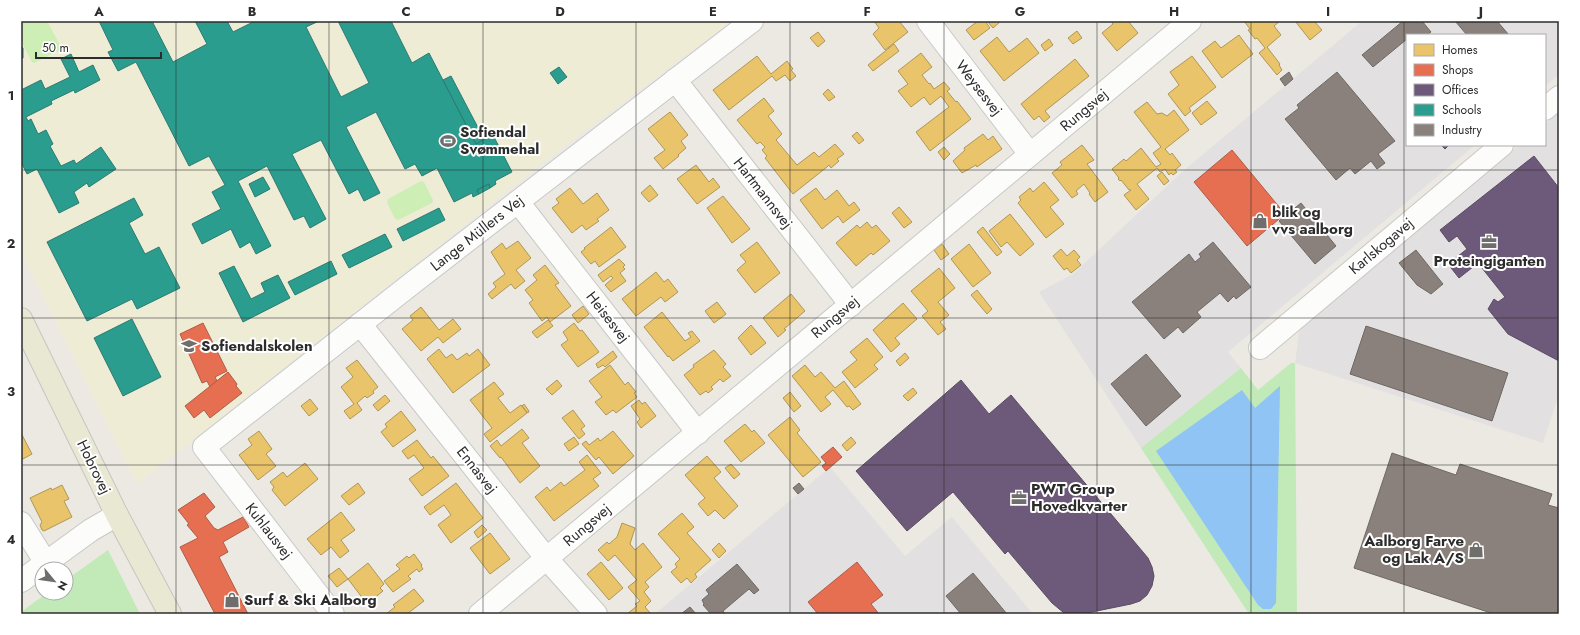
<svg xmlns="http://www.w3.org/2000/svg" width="1580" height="635" font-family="Jost,sans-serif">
	<rect width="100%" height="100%" fill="#ebe9e2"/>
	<g fill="#e3e0e1">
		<polygon points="1362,21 1559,21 1559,75 1545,86 1545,35 1407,35 1407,145 1475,145 1228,352 1241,368 1141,448 1039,292 1073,274 1181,173"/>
		<polygon points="1559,112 1559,394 1543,443 1295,363 1299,333 1301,328 1519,145 1545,145 1545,124"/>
		<polygon points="830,467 905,556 952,517 1033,614 655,614"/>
	</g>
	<polygon fill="#efecd6" points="21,21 731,21 550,157 137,484 21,252"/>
	<g fill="#c2eab8">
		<polygon points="1291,363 1295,363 1297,614 1249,614 1141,448 1241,368 1258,390"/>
		<polygon points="108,550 140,614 21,614 21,612 47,593 66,593 66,580"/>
	</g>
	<g fill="#cdeeb5">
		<polygon points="21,21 47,21 61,47 60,50 34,63 32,62 21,41"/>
		<polygon points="421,181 424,182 433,200 432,203 398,220 395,219 387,202 388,199"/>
	</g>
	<polygon fill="#8fc4f4" points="1280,386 1276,603 1271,609 1263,609 1258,605 1156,451 1242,390 1255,408"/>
	<g fill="#e9c46a" stroke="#b09657">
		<polygon points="874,21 899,21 908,32 885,50 873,34 879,28"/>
		<polygon points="978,21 985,21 990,28 974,40 966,30"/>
		<polygon points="987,21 1001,21 993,28"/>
		<polygon points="1111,21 1128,21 1138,33 1117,51 1102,33 1113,24"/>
		<polygon points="1244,21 1280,21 1274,26 1281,35 1267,47 1280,64 1279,65 1282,70 1277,75 1259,53 1265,48 1257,38 1255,39 1248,30 1250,29"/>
		<polygon points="1295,21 1314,21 1322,30 1310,40"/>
		<polygon points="1077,31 1082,38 1073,44 1068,38"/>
		<polygon points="818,32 825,41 818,47 810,38"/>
		<polygon points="1239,35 1253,54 1222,78 1202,51 1215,41 1221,48"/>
		<polygon points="997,37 1009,52 1027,38 1039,53 1004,81 980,51"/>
		<polygon points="1049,39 1053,45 1045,51 1041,45"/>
		<polygon points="894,44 899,51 873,71 868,65"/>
		<polygon points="921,53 932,67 922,75 929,84 930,83 934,89 944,82 950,89 947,91 956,102 957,101 971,119 930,151 916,132 949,107 941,96 930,105 924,97 911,107 898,91 908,84 898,71"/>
		<polygon points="757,56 771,74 787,61 793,69 791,70 796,76 790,81 785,75 776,81 772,76 729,110 713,90"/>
		<polygon points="1192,56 1216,87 1189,108 1191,111 1185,116 1168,94 1179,85 1170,72"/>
		<polygon points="1075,59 1089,76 1045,111 1050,117 1044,122 1039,116 1034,120 1021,104"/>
		<polygon points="828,89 835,97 829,101 823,94"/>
		<polygon points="764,98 774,111 768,116 782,134 776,140 797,165 814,152 819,157 835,144 844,154 837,159 839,161 831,168 829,165 827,167 793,194 765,158 767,156 762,150 765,147 760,142 757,144 737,120"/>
		<polygon points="1207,101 1217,113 1201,125 1192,113"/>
		<polygon points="1147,102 1157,114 1162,113 1167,116 1174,110 1189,130 1165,149 1170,155 1172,153 1181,165 1175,170 1177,172 1173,175 1171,173 1169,175 1165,169 1160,172 1157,168 1137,184 1149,199 1136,210 1124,195 1131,190 1129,190 1121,180 1120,181 1118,179 1119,178 1112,169 1124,159 1126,161 1141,148 1156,167 1161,164 1153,153 1161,147 1134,112"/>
		<polygon points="670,112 688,135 681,141 686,148 678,155 679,156 663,169 654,158 665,150 648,129"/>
		<polygon points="857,132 864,140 859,144 852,136"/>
		<polygon points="983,134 988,140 993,136 1002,149 977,167 976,165 962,173 953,161 965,150 964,148"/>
		<polygon points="1082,145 1094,160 1087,164 1108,192 1095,202 1089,194 1090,193 1084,184 1076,191 1078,194 1072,198 1052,173 1062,165 1060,162"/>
		<polygon points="944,147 950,154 944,160 938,152"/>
		<polygon points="696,165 709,182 713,178 720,187 697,204 677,179"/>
		<polygon points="1162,172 1169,181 1164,185 1157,176"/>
		<polygon points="1044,182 1059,200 1050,207 1064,224 1046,238 1018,203 1021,200 1019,197 1030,188 1033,192"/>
		<polygon points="650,185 658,195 649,202 641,193"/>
		<polygon points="570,188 583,204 597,193 609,210 597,219 599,221 586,230 582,225 572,233 552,208 559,203 556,199"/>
		<polygon points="816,188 825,200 837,190 849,206 854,202 860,210 843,223 838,216 822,229 800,200"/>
		<polygon points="723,196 750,229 732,243 707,208"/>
		<polygon points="899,207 912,222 904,228 892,213"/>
		<polygon points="1010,214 1034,244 1020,256 1007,242 1001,247 989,231"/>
		<polygon points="867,222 872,228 876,225 890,241 873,255 871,253 856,266 836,243 857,225 860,228"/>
		<polygon points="611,227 626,247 599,267 595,261 591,264 581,252 585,249 584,248"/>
		<polygon points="983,227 1002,252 997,256 977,232"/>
		<polygon points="518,241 531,258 516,270 525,281 515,289 511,284 492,299 488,294 496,287 493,283 505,274 491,252 502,243 506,249"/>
		<polygon points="757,242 780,273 755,293 737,270 746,262 740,255"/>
		<polygon points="942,244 949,254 941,260 934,250"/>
		<polygon points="969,244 991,273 973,287 951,259"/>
		<polygon points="1061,249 1067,256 1074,250 1080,257 1077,260 1081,265 1071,273 1067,268 1064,270 1053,256"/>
		<polygon points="619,259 625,265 623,267 625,269 620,273 626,281 611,292 605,285 613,278 611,276 603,282 598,275"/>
		<polygon points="545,265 559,283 555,285 571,306 550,322 547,317 542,321 529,303 533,300 525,290 537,280 533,275"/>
		<polygon points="939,268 955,288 938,302 949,315 940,322 946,329 938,335 922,316 928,311 911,291"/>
		<polygon points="656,272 664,282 668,279 678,292 665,302 661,297 636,316 622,299"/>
		<polygon points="977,290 992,309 987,314 971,295"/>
		<polygon points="791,294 805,311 784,329 786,330 778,337 763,318"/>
		<polygon points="717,302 726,314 714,323 705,311"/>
		<polygon points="903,303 917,319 895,338 900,344 891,352 873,330"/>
		<polygon points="583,306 589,314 578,323 572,315"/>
		<polygon points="421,307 439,330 453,319 461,329 443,343 438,337 421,351 402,329 413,320 410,316"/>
		<polygon points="662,312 685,341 691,337 688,333 692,331 700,341 673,361 669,356 668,357 644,327"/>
		<polygon points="548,320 553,326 537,338 532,332"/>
		<polygon points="574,323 580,331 582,330 599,352 578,367 561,345 568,340 563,332"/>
		<polygon points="751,325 766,343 751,355 738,338"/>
		<polygon points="867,338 883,357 874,365 878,369 855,388 842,372 857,360 850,352"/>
		<polygon points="439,349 446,358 452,354 457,360 467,353 469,356 478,349 490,365 453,393 427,359"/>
		<polygon points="714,350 726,364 723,367 731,376 723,382 720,379 711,387 713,389 708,393 706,391 700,395 684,375 694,367 693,365"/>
		<polygon points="613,351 617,357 605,367 603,365 598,368 596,364"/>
		<polygon points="905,353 909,358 900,366 896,361"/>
		<polygon points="357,360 378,387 373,391 374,393 367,398 365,396 357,403 362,410 350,419 344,411 354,404 341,387 353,377 346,368"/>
		<polygon points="610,365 625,385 628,382 636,392 634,393 637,397 616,413 613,410 606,415 595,402 602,397 589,381"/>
		<polygon points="805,365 815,377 821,372 835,388 844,381 861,404 853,410 849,406 847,407 833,390 825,397 831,404 821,412 792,376"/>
		<polygon points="557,380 562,386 552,395 546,389"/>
		<polygon points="494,382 504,394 498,398 510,413 521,405 527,413 490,442 484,434 492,428 470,400"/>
		<polygon points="913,388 917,393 908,401 903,396"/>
		<polygon points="790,392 801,406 794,412 783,398"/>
		<polygon points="385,395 390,401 378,411 373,405"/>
		<polygon points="310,399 318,409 309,416 301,406"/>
		<polygon points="639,400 642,404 645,402 656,416 641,428 637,422 640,419 631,406"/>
		<polygon points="524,404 529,411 528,413 522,406"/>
		<polygon points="573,410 585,426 581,429 585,434 579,439 562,418"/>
		<polygon points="401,411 416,430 393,447 381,432 387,427 385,424"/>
		<polygon points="790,417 800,430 797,433 821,462 803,477 768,435"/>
		<polygon points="745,424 752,432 754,430 765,443 741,462 724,441"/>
		<polygon points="522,429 529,438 522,443 540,466 520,483 501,457 500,458 490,446 497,440 501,446"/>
		<polygon points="259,431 272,449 266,454 276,466 258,480 239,455 252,445 248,439"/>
		<polygon points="613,431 634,456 613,474 599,457 596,460 582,444 586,441 589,445 598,438 600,441"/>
		<polygon points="21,433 32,454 21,460"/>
		<polygon points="574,437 579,444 569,451 564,444"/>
		<polygon points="851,437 856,443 847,451 842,445"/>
		<polygon points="417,440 431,458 433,456 449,476 422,496 409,479 424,468 414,455 408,459 402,451"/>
		<polygon points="587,455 601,473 593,479 599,486 554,521 535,497 547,487 550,491 561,482 564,486 585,470 579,462"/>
		<polygon points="707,456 721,472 714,478 738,506 724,519 715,510 708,516 698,504 705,498 685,475"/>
		<polygon points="305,463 318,479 285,506 272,490 274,487 270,482 283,472 287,477"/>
		<polygon points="731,464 740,474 734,479 725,468"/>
		<polygon points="358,483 365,493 349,505 341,496"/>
		<polygon points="456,483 483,518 451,543 438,525 451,515 444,505 430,515 424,507"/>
		<polygon points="62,485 69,499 64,501 72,517 44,531 42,530 40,525 42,522 30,498 51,488 52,490"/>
		<polygon points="341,512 355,530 341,540 349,551 340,558 331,547 321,555 307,539"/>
		<polygon points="682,513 694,527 687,533 711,560 695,574 697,577 691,583 687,578 681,583 671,572 677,567 675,564 680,559 658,534"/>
		<polygon points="622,523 635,528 630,544 635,550 643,543 662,567 645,582 649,587 644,592 651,601 645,607 651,614 627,614 637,606 635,604 640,601 628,587 637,580 615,555 608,561 598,550 607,542 609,544 617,537"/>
		<polygon points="482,525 487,530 478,538 474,532"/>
		<polygon points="490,533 510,559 490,574 470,548"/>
		<polygon points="719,543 726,551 719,558 712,550"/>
		<polygon points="414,554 422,565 421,566 423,569 419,572 417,569 408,576 411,579 393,592 384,581 400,569 396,565 407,556 409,558"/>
		<polygon points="601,562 623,588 609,600 587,574"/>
		<polygon points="368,563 384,584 380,588 383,591 367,604 348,579 337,587 328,576 339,568 348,579"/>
		<polygon points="414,589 424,601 407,614 386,614 395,607 393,605"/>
	</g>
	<g fill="#e76f51" stroke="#af5b46">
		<polygon points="1232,150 1285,214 1247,246 1194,182"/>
		<polygon points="203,323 227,371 215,377 217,381 210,387 207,381 202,383 180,334"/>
		<polygon points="228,372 237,384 236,386 242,393 210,418 204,410 194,418 185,406"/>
		<polygon points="833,447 842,457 826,471 822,466 826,463 821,457"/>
		<polygon points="204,493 215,507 205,516 214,528 218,530 243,517 249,527 223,542 228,552 219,557 248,614 215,614 180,547 198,538 187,525 189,524 178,510"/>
		<polygon points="857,562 883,595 871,604 879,614 818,614 808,602"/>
	</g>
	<g fill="#6d597a" stroke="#5a4c63">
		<polygon points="1441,145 1449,145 1445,149"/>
		<polygon points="1534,156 1559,188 1559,361 1508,334 1488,309 1494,299 1498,302 1505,297 1478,263 1459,278 1448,264 1467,249 1457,236 1449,242 1440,230"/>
		<polygon points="961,380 989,414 1011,395 1148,558 1152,567 1154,576 1152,586 1147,595 1140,601 1131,604 1082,614 1064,613 1052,603 1008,551 1005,554 953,492 907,531 856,471"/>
	</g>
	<g fill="#2a9d8f" stroke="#2b7b71">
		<polygon points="99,21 152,21 173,62 207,44 195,21 227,21 233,32 255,21 319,21 306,27 341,97 369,83 338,21 391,21 412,63 429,53 476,144 493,135 512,172 495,181 496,184 490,188 489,184 477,190 479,194 473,197 472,193 454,202 437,168 422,176 415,164 405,169 376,112 346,127 380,193 364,201 358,189 349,194 321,140 292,154 326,219 310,228 304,216 294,220 267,166 238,181 271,246 256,254 250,242 240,248 231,229 202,244 192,224 221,209 212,192 225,185 209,156 189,166 136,62 118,71 108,52 113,50"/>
		<polygon points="21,46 23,48 23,58 21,59"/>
		<polygon points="71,54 79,72 93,65 100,80 75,93 74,90 51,101 52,104 26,117 28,121 31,119 38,134 46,130 53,144 50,146 61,166 74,160 76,164 101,147 116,169 89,187 87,183 74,192 79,203 59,213 37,169 27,174 21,162 21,90 41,80 45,89 70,77 61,59"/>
		<polygon points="559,67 567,77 558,84 550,73"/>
		<polygon points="451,76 484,139 476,144 443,80"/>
		<polygon points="263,177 270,189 255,197 249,184"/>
		<polygon points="489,184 490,188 479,194 477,190"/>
		<polygon points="134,198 143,215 129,223 145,254 159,247 180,288 137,309 132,299 87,321 47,242"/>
		<polygon points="439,208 445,220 403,241 397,229"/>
		<polygon points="385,234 392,247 349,268 342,255"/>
		<polygon points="331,261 337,274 295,295 288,282"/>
		<polygon points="234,266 251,299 265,292 261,283 278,275 290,298 243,322 219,273"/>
		<polygon points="132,319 161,377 123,396 94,338"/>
	</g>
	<g fill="#8a817c" stroke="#6e6864">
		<polygon points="1403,21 1422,21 1431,32 1427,35 1407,35 1407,39 1373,67 1362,55"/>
		<polygon points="1455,21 1497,21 1509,35 1467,35"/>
		<polygon points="1289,72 1293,79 1285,86 1280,79"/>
		<polygon points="1337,72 1395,141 1378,154 1385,163 1377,169 1371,161 1355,174 1350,168 1336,180 1285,119 1299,108 1297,105"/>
		<polygon points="1301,203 1336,246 1315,264 1279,221"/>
		<polygon points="1213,242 1251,287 1236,299 1234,296 1228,302 1220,293 1197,312 1201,317 1183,333 1178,327 1164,339 1132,302 1189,254 1195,262 1201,257 1199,254"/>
		<polygon points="1416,250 1443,284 1431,294 1417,285 1399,263"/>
		<polygon points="1366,326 1508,373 1492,421 1350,374"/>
		<polygon points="1146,354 1181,396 1146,426 1111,384"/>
		<polygon points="1392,453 1456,475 1460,464 1552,494 1548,505 1559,508 1559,614 1494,614 1354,568"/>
		<polygon points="799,483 804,489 798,494 793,488"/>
		<polygon points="737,564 759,590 754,594 749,589 723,611 725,614 711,614 703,605 704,604 702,600 709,594 706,590"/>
		<polygon points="973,573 1007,614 961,614 946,596"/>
		<polygon points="690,607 696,614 681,614"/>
	</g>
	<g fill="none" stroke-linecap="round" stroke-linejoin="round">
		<defs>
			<g id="minor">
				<polyline points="928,21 1030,154"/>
				<polyline points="675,80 851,305"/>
				<polyline points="1545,109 1559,97"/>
				<polyline points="518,202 698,433"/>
				<polyline points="360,324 547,559 596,614"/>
				<polyline points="1260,348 1502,145"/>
				<polyline points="21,523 46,563"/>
				<polyline points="21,581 91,530 117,515"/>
				<polyline points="333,614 204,447 415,281 752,21"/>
				<polyline points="480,614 1190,21"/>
			</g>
			<polyline id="major" points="21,319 117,515 170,614"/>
		</defs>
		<use href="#minor" stroke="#c8c8c7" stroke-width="24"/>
		<use href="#major" stroke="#c6c5c2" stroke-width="24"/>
		<use href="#minor" stroke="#fcfcfb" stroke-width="22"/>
		<use href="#major" stroke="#e9e8d3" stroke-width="22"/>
	</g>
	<path fill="none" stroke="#2c2c2c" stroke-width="1" stroke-opacity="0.55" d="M176,21V614M329,21V614M483,21V614M636,21V614M790,21V614M944,21V614M1097,21V614M1251,21V614M1404,21V614M21,170H1559M21,318H1559M21,465H1559"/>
	<defs>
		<symbol id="stadium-bare" viewBox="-9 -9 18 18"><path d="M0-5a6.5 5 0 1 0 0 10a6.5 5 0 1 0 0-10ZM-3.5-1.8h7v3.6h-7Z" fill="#6f6e6c" stroke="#fff" stroke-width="2.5" paint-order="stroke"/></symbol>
		<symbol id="shop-bare" viewBox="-9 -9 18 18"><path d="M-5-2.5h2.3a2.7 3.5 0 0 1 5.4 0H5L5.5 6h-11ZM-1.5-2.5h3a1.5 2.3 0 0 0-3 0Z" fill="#6f6e6c" stroke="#fff" stroke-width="2.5" paint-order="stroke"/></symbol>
		<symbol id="office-bare" viewBox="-9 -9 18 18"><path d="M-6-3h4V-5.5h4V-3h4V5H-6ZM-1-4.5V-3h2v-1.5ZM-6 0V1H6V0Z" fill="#6f6e6c" stroke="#fff" stroke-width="2.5" paint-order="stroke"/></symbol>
		<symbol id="school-bare" viewBox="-9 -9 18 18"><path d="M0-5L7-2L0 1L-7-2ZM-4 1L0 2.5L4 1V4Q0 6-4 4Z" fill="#6f6e6c" stroke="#fff" stroke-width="2.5" paint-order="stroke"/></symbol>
	</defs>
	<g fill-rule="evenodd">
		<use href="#stadium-bare" x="437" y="130" width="22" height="22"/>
		<use href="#shop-bare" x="1249" y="210" width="22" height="22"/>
		<use href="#office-bare" x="1478" y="231" width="22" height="22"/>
		<use href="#school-bare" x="178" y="335" width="22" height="22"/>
		<use href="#office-bare" x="1008" y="487" width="22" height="22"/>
		<use href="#shop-bare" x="1465" y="539" width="22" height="22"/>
		<use href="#shop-bare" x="221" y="589" width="22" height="22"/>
	</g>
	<g text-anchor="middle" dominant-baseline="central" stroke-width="4" stroke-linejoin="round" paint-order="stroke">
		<g font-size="15" fill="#2c2c2c" stroke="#fff">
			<text transform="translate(979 88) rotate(52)">Weysesvej</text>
			<text transform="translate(1084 110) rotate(-40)">Rungsvej</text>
			<text transform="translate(763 193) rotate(52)">Hartmannsvej</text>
			<text transform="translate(477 233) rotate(-38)">Lange Müllers Vej</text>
			<text transform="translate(1381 246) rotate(-40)">Karlskogavej</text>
			<text transform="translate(608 317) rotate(52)">Heisesvej</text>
			<text transform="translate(835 317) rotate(-40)">Rungsvej</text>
			<text transform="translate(94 467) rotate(64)">Hobrovej</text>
			<text transform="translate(477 470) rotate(52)">Ennasvej</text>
			<text transform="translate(587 525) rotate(-40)">Rungsvej</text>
			<text transform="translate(269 531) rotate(52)">Kuhlausvej</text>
		</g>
		<g font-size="15" font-weight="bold" fill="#2c2c2c" stroke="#fff" text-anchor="start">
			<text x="460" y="132">Sofiendal<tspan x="460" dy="17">Svømmehal</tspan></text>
			<text x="1272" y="212">blik og<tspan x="1272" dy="17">vvs aalborg</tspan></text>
			<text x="1489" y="261" text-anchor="middle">Proteingiganten</text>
			<text x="201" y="346">Sofiendalskolen</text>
			<text x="1031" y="489">PWT Group<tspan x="1031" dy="17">Hovedkvarter</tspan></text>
			<text x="1464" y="541" text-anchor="end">Aalborg Farve<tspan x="1464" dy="17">og Lak A/S</tspan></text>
			<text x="244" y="600">Surf &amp; Ski Aalborg</text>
		</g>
	</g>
	<rect width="1580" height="635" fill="none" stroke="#ffffff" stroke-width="44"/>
	<rect x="1406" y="34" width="140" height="112" fill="#ffffff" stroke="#ababab"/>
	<rect x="1414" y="44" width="20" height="12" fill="#e9c46a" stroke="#ababab"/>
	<text x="1442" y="54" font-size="12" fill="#2c2c2c">Homes</text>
	<rect x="1414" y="64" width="20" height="12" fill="#e76f51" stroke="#ababab"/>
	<text x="1442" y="74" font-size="12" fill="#2c2c2c">Shops</text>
	<rect x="1414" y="84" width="20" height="12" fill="#6d597a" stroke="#ababab"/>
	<text x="1442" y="94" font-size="12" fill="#2c2c2c">Offices</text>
	<rect x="1414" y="104" width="20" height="12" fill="#2a9d8f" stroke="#ababab"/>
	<text x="1442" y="114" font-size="12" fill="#2c2c2c">Schools</text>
	<rect x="1414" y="124" width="20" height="12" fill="#8a817c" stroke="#ababab"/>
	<text x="1442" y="134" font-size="12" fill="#2c2c2c">Industry</text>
	<g transform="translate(54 581) rotate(119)"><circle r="19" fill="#ffffff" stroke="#ababab"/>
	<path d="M0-3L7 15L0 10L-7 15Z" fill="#6f6e6c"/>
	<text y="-6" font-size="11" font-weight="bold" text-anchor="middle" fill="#2c2c2c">N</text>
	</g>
	<path d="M36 52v6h125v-6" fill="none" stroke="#2c2c2c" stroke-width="2"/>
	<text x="42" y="52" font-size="12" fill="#2c2c2c" stroke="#ffffff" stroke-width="3" paint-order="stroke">50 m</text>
	<rect x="22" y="22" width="1536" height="591" fill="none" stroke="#2c2c2c" stroke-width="1.5"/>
	<g font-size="13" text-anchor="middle" font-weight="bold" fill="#2c2c2c">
		<text x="99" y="16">A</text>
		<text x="252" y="16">B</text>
		<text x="406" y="16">C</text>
		<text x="560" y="16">D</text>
		<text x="713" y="16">E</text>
		<text x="867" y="16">F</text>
		<text x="1020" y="16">G</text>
		<text x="1174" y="16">H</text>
		<text x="1328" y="16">I</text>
		<text x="1481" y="16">J</text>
		<text x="11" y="100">1</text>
		<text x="11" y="248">2</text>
		<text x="11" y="396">3</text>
		<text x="11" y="544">4</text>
	</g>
</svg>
